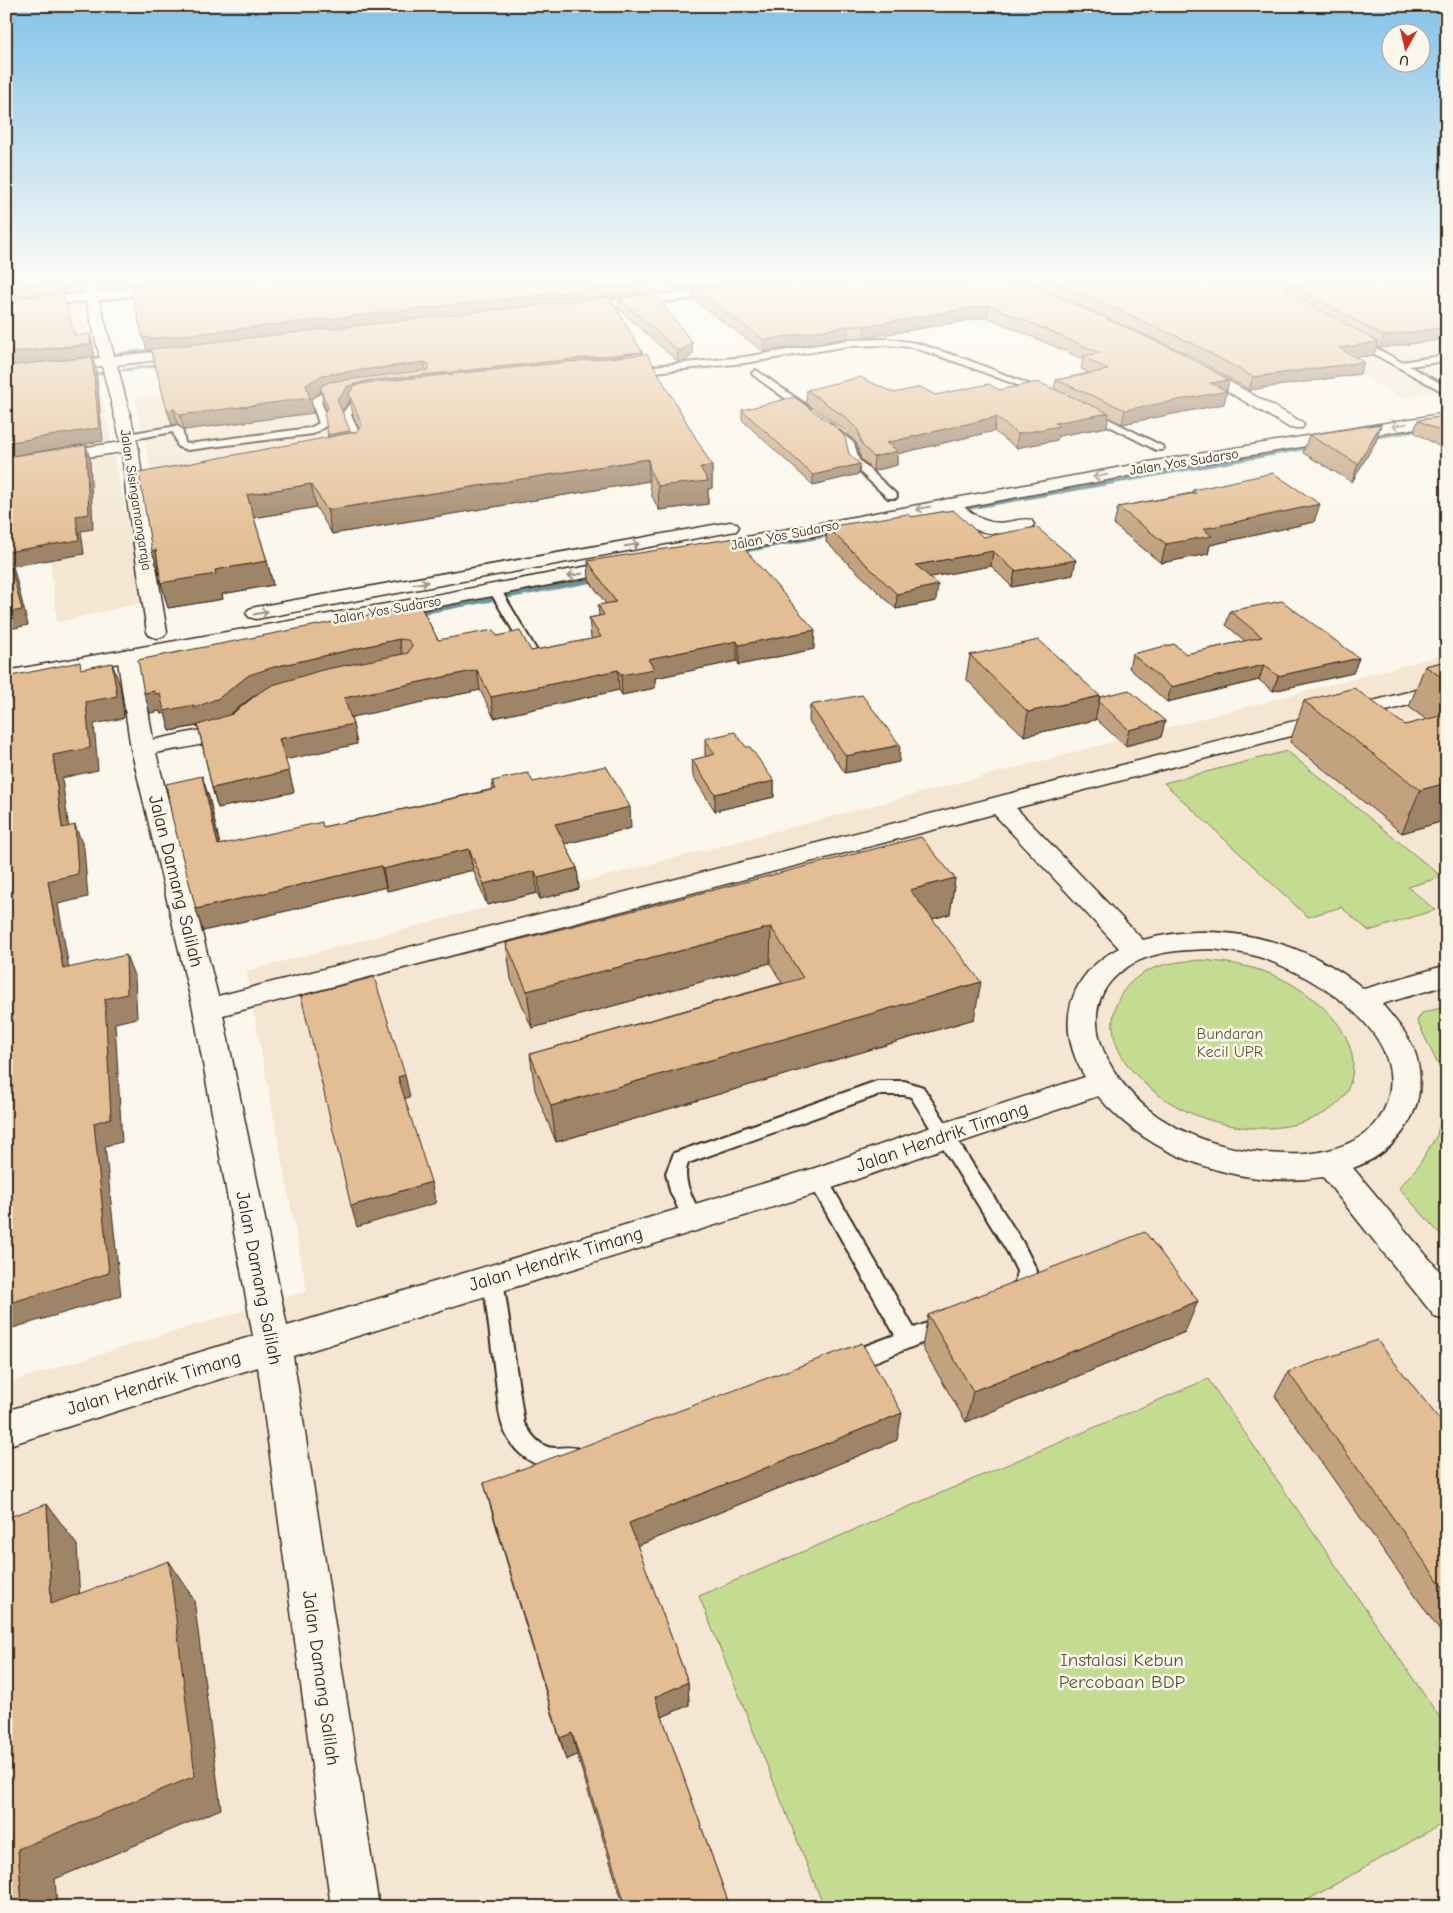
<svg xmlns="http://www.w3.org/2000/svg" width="1453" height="1913" font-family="'Comic Neue',sans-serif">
	<rect width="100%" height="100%" fill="#fbf7ec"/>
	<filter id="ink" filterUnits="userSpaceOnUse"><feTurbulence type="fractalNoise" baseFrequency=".02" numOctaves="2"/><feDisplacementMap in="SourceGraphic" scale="10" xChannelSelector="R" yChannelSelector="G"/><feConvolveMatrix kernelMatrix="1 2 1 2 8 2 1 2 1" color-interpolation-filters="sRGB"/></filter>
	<g filter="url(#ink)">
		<g fill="#f4e6d2">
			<polygon points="11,281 138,281 139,283 80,290 144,602 57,622 22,294"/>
			<polygon points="1143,281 1424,281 1447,287 1447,391 1401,398 1337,361"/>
			<polygon points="460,356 328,403 352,447 154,483 134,398"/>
			<polygon points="1447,654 1447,1907 6,1907 6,1383 307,1291 246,971"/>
		</g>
		<g fill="#c4dc92" stroke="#808358">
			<polygon points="1287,751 1442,877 1408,887 1435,910 1369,931 1341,907 1308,917 1164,783"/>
			<path d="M1201,960C1225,962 1248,965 1271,974C1315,992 1373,1040 1346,1093C1337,1109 1317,1118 1300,1123C1241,1140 1164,1114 1127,1064C1099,1026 1114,980 1160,966C1173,962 1187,961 1201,960Z"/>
			<polygon points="1447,1006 1447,1083 1417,1021 1422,1013"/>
			<polygon points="1447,1089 1447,1242 1399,1188 1419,1165 1437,1135"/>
			<polygon points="1208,1379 1447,1728 1447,1821 1295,1907 824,1907 699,1596"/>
		</g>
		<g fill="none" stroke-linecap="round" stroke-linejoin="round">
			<g fill="#6c9498" fill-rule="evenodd">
				<polygon points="156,281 175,281 50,297 47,295"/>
				<polygon points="691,284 693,287 633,295 630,293"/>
				<polygon points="148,293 150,296 52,308 49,306"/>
				<polygon points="708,296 710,299 603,313 600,311"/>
				<polygon points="165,346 167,347 167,349 59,363 56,361"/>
				<polygon points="170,362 173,364 172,365 82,377 79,375"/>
				<polygon points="1447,423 1447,427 1362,441 1359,439"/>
				<polygon points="1319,444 1321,445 1321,447 951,513 947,511 951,509"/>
				<polygon points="842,530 846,532 845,534 732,555 728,553 732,551"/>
				<polygon points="604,576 607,576 607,580 408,617 404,615 408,613"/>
			</g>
			<defs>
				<g id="lane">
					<polygon points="888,339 916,343 968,360 1051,393 1049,395 1043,395 962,364 912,347 888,345 848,346 745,363 634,374 630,371 634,368 745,357 848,340"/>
					<polygon points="1354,339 1360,339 1401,362 1447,355 1447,361 1409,366 1447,387 1447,394 1354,343"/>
					<polygon points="756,370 810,408 810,412 804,412 753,375 752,373"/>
					<polygon points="342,388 345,389 345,393 331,395 321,401 329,424 313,434 188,450 178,447 173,432 127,440 122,437 127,434 177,426 182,429 185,443 188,444 310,428 319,423 311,400 313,398 326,391"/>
					<polygon points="371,397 376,400 374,402 357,406 351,415 365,446 358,453 352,453 350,451 355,446 341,415 351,402"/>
					<polygon points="1089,409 1162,446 1164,448 1162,450 1156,450 1086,414 1086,410"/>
					<polygon points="829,423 854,443 859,460 896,494 897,496 896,498 888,498 850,463 846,446 824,426"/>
					<polygon points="495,587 501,590 537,651 535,654 527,654 525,651 489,590"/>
					<path d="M877,1081H904L923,1087L1022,1241L1037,1271C1034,1287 1029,1308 1008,1300L1005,1294L1008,1288L1015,1282L1017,1271L1008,1253L911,1097L904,1095H878L688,1163C681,1181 694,1200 702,1217L699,1223L692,1225L685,1223L670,1191L666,1173L674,1153Z"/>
					<polygon points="818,1172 825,1175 914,1328 945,1316 952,1319 955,1325 952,1331 849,1372 841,1369 838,1362 841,1355 895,1335 808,1180 811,1175"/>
					<path d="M493,1270L500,1273L503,1279L524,1423C531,1434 540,1448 555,1448C564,1448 570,1446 579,1449L582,1457L579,1465C547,1477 514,1459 503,1427C498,1414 498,1396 496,1382C492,1348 487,1313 483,1279L486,1273Z"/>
				</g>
				<g id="street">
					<polygon points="82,281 95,281 97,292 196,281 240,281 234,285 99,300 114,356 190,348 195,349 197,352 195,355 190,356 117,365 138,446 144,493 167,632 164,636 157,638 150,636 147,632 126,493 122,452 6,469 6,459 121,442 102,366 6,377 6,368 100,358 86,301 6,310 6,302 85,293"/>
					<polygon points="770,281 811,281 805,285 576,312 569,308 576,304"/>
					<polygon points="1196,363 1302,422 1304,425 1302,428 1290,428 1191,370 1189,367 1191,364"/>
					<path d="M949,499L955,500C974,514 984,526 1008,522C1016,521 1023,518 1031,520L1034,524L1031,528C1004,535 981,538 958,519C951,515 944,510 940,504L943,500Z"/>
					<path d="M128,649L135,651L139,655L153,740L214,727L235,717L243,719L246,724C233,743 178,748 156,753L218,996L1447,682V695L1016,808L1143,940C1218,919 1305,940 1364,989L1447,965V985L1382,1004C1395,1020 1412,1038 1417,1059C1429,1108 1399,1152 1353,1168L1447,1280V1321L1435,1317L1323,1177C1242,1189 1151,1159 1098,1096L956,1144L818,1193L293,1356L379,1907H331L258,1367L6,1446V1411L253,1336L193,1009L131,749L117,655L121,651ZM994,814L1119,948C1066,976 1055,1027 1085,1077L934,1126L815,1168L287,1326L223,1015ZM1212,949C1227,951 1244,952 1259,957C1317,976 1421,1039 1382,1114C1368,1141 1332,1152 1304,1154C1253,1156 1200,1145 1157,1116C1105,1079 1062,999 1138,961C1161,950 1187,950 1212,949Z"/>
				</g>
				<g id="primary">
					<polygon points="1447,413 1447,423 1149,472 703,557 696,555 694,551 696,547 703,545 1149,462"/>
					<polygon points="730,522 736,523 739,527 736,531 256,619 249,617 246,613 249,609 256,607"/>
					<polygon points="626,559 633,561 636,565 633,569 414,611 6,683 6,671 414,599"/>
				</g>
			</defs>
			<use href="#lane" stroke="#3b2a1e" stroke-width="4"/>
			<use href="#street" stroke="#3b2a1e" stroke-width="3"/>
			<use href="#primary" stroke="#3b2a1e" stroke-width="3"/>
			<use href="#lane" fill="#fbf7ec" fill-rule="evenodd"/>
			<use href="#street" fill="#fbf7ec" fill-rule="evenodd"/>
			<use href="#primary" fill="#fbf7ec" fill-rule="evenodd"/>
		</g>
		<g fill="#c3a37f" stroke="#3b2a1e" fill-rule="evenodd">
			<path d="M179,281H645L646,283V294L610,298L642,352V355L712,466V488L708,489V504L659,510L652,496L649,481L332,534L316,507L254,518L267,561L273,585L222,594L223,599L168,608L161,583L328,437L326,410L323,402L321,392L311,399L313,413L184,430L178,424L172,425L152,349L147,350ZM350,400L353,415L359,429L356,432L350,433L342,411Z"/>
			<polygon points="668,281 754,281 680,290"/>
			<path d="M757,281H1447V339L1380,348L1377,346L1374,355L1356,357L1360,374L1249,390L1189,355L1028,282L1027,283L1229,380L1224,404L1122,424L1108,417L1107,427L1058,436L1057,440L1016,448L994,431L897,454V465L873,471L861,459L857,444L844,430L806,403L807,390L935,395L999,390L1054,389L1056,380L1089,373L1081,369L1083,359L987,317L912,330L864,338H848L764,352L694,300V289ZM1298,290L1296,297L1288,292L1294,291Z"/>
			<polygon points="619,298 692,342 693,354 684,362 678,362 619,309"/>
			<polygon points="742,410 849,454 859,474 813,485 742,420"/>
			<polygon points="1447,416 1447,451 1414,432 1418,420"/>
			<polygon points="1381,424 1376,441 1352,482 1303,453 1309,435"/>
			<polygon points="1193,490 1314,522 1210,545 1208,554 1161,563 1114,525 1118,507 1192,493"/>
			<polygon points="911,517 983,537 1073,575 1012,587 991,566 930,577 936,601 896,609 826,542 827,527"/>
			<path d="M588,561L814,649L739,665L737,661L655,678V688L622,695L619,690L494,718L480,690L351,717L357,744L285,759L294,792L218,808L212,788L198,726L170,731L165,713L161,714L160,711L150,713L420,605L438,640L497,636L531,651L592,639L591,637L589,618L599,616L598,605L606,604L589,580ZM257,694L232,714L230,715L255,695Z"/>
			<polygon points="1230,611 1359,658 1353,673 1273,691 1259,680 1167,702 1129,668 1132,654 1186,654 1245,641 1226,625"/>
			<polygon points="970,655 1100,697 1165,721 1161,737 1125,746 1095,718 1095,720 1024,736 966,679"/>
			<polygon points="1447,661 1447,820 1402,833 1290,742 1304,701 1405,725 1427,720 1409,707 1425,666"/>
			<polygon points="810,705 899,762 845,773 809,721"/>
			<polygon points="705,739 746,747 774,781 774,797 715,811 693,776 692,760 706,757 705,755"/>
			<polygon points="492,781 533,782 631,828 565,844 577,868 579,889 540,899 537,893 487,905 473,870 387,891 386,887 203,931 196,909 209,797 220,845 323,827 493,789"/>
			<polygon points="955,878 950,914 932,919 974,1019 556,1142 535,1090 530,1054 782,983 770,963 532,1028 511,979 506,943"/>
			<polygon points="928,1315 1185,1332 966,1422 922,1347"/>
			<polygon points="1288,1372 1447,1429 1447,1641 1275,1396"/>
			<polygon points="897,1440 637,1546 688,1682 689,1705 662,1717 730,1907 624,1907 577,1755 566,1760 491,1509 484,1483"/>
		</g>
		<g fill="#9f8568" stroke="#3b2a1e">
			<polygon points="60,281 81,281 82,287 62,289 64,294 6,300 6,288"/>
			<polygon points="102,281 177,281 131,286 129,282 103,285"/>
			<polygon points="680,281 754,281 680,290"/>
			<polygon points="1289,281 1342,281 1298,289 1298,290 1285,293 1284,290 1288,282"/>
			<polygon points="646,283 646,294 608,299 607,287"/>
			<polygon points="603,288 604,299 147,350 143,338"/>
			<polygon points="989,305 987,317 912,330 864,338 865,326"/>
			<polygon points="848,326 848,338 764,352 764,340"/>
			<polygon points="1447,327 1447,339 1380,348 1384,336"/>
			<polygon points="90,334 93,346 94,357 6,366 6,353 78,346"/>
			<polygon points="692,342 693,354 684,362 678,362 677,350"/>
			<polygon points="1378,342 1374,355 1335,360 1339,348"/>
			<polygon points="642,352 642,366 349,394 350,400 340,414 320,387 321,392 311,399 313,413 184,430 180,415 306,385 323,375 425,362 426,374"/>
			<polygon points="92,357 96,370 103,441 6,457 6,443"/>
			<polygon points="1364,362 1360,374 1249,390 1253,377"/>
			<polygon points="1229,380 1224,404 1122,424 1125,410 1210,383"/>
			<polygon points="174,409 178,424 172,425 167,410"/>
			<polygon points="1109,413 1107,427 1058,436 1057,440 1016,448 1018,434 1055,423"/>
			<polygon points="996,417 994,431 897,454 897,465 873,471 874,457 886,443"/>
			<polygon points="1381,424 1376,441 1352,482 1358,464"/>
			<polygon points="350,431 353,446 331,451 328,435"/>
			<polygon points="86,445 90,459 93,529 81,531 84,554 13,566 28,625 6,630 7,552 76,516"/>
			<polygon points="648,459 649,481 332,534 327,510"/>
			<polygon points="860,464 859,474 813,485 813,475"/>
			<polygon points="712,466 712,488 708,489 708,504 659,510 658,486 700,467"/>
			<polygon points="311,484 316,507 253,518 247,495"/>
			<polygon points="1320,504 1314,522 1210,545 1208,554 1161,563 1166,544 1203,529"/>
			<polygon points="156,550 159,575 152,551"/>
			<polygon points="993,551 991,566 914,580 916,565"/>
			<polygon points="1076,560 1073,575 1012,587 1015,571"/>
			<polygon points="267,561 273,585 222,594 223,599 168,608 161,583 215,570"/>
			<polygon points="938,585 936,601 896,609 897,594"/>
			<polygon points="815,630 814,649 739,665 739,645"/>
			<polygon points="399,639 403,658 279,687 255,695 225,718 200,725 170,731 165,713 161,714 160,711 150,713 144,693 274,667"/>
			<polygon points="737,641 737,661 655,678 655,688 622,695 621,675 648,659"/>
			<polygon points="1359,658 1353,673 1273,691 1278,676"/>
			<polygon points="112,663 120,685 124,718 94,724 98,770 62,778 72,851 62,828 53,755 86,702"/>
			<polygon points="1264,665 1259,680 1167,702 1171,687"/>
			<polygon points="477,670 480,690 348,718 344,698"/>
			<polygon points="618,670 619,690 494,718 491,697"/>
			<polygon points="1100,696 1095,720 1024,736 1028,712"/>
			<polygon points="1165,721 1161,737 1125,746 1129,730"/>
			<polygon points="353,724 357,744 285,760 279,739"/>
			<polygon points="900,745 899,762 845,773 846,756"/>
			<polygon points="289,771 294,792 218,808 212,788"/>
			<polygon points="202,776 209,797 225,867 218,845"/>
			<polygon points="774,781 774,797 715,811 715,794"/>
			<polygon points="1447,783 1447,820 1402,833 1420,790"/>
			<polygon points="630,807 631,828 557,846 555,824"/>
			<polygon points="75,825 84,848 88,897 58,904 73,992 63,969 48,881"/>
			<polygon points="469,849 473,870 387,891 383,869"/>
			<polygon points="381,866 386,887 203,931 196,909"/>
			<polygon points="577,868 579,889 540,899 538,878"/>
			<polygon points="535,871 537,893 487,905 484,884"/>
			<polygon points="955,878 950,914 906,926 910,890"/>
			<polygon points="771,927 770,963 532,1028 527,991"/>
			<polygon points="126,955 135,978 137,1018 115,1023 122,1142 105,1146 121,1296 6,1330 6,1304 94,1123 105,999"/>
			<polygon points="981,982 974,1019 556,1142 551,1106"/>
			<polygon points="405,1075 410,1097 403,1099 398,1077"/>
			<polygon points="431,1182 436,1203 357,1227 351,1206"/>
			<polygon points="1198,1301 1185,1332 966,1422 973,1391"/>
			<polygon points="902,1413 897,1440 632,1548 629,1523"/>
			<polygon points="47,1504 77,1545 82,1641 51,1604"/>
			<polygon points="169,1561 194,1600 221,1809 55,1879 57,1907 22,1907 18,1849"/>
			<polygon points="688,1682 689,1705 657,1719 655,1697"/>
			<polygon points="572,1733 577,1755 566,1760 560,1738"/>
		</g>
		<g fill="#e3be94" stroke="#3b2a1e">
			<polygon points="6,281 60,281 60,282 6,288"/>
			<polygon points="179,281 599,281 603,288 149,339 148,337 143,338 130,286"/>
			<polygon points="600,281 645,281 646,283 607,287"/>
			<polygon points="757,281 1023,281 1180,352 1229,380 1210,383 1227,391 1125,410 1056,380 1108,370 1083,356 1100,353 989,305 913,318 865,326 848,326 764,340 694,289"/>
			<polygon points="1053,281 1289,281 1288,282 1284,290 1378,342 1339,348 1364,362 1253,377 1192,343"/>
			<polygon points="1326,281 1447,281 1447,327 1384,336 1298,289 1310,284"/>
			<polygon points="63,293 75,336 90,334 91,344 6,353 6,300"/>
			<polygon points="654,293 692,342 684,349 677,350 619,298"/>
			<polygon points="609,297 642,352 366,381 348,386 337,399 350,431 328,435 324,412 328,408 320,387 329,382 428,370 429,364 425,362 323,375 306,385 310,398 180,415 174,409 167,410 151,349"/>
			<polygon points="647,354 712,466 700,467 708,481 658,486 651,473 648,459 327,510 311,484 247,495 267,561 215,570 216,574 161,583 156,550 152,551 139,473 356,432 362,425 349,394 354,386 366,383"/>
			<polygon points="92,357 99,428 6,443 6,366"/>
			<polygon points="860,377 894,393 921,387 935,395 989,384 999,390 1038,382 1109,413 1055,423 1059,426 1018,434 996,417 886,443 898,451 874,457 862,445 858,430 845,417 807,390"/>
			<polygon points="794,397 836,427 845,437 849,454 860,464 813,475 742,410"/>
			<polygon points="1447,416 1447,435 1418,420"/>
			<polygon points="1381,424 1358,464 1309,435"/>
			<polygon points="86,445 89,514 76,516 79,540 7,552 22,610 6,613 6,457"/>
			<polygon points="1273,473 1320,504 1203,529 1212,536 1166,544 1118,507 1196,493 1193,490"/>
			<polygon points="953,510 983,537 1036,527 1076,560 1015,571 993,551 916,565 938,585 897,594 827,527 908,514 911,517"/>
			<polygon points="735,538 815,630 739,645 737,641 648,659 654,669 621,675 618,670 491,697 477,670 344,698 353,724 279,739 289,771 212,788 198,725 232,714 260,692 273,685 322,670 408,653 412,645 408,640 399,639 274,667 249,675 219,698 194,708 194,705 164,711 160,693 155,694 154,691 144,693 138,660 420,605 438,640 493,630 497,636 520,631 531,651 601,637 589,618 604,615 598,605 616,602 588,561"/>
			<polygon points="1282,601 1359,658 1278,676 1264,665 1171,687 1132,654 1174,644 1186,654 1262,637 1230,611"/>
			<polygon points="1039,640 1100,696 1028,712 970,655"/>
			<polygon points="1447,661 1447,681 1425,666"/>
			<polygon points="80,662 81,669 112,663 117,696 86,702 90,748 53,755 62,828 75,825 78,874 48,881 63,969 126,955 127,994 105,999 111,1118 94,1123 109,1273 6,1304 6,677"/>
			<polygon points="1354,688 1405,725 1447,714 1447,783 1420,790 1304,701"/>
			<polygon points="1129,690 1165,721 1129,730 1099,702 1100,697"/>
			<polygon points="862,695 900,745 846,756 810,705"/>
			<polygon points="735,732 746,747 750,747 774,781 715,794 692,760 715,754 705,739"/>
			<polygon points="606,766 630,807 555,824 577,868 538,878 535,871 484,884 469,849 383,869 381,866 196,909 172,817 166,784 202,776 218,845 322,822 323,827 496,789 492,781 528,773 533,782"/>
			<polygon points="921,837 955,878 910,890 981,982 551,1106 530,1054 803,978 771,927 527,991 506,943"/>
			<polygon points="374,977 405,1075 398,1077 431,1182 351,1206 301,996"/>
			<polygon points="1145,1232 1198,1301 973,1391 928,1315"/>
			<polygon points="1377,1340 1447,1429 1447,1593 1288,1372"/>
			<polygon points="862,1343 902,1413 629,1523 688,1682 655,1697 730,1907 626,1907 572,1733 560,1738 484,1483"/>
			<polygon points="47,1504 51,1604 169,1561 195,1776 18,1849 22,1907 6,1907 6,1518"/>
		</g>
		<defs><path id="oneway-shaft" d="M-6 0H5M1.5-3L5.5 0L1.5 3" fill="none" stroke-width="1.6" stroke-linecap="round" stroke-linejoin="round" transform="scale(1.25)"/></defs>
		<g stroke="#9b9085">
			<use href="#oneway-shaft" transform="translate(1399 425) rotate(171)"/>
			<use href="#oneway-shaft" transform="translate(1100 476) rotate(170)"/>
			<use href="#oneway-shaft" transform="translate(923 508) rotate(169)"/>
			<use href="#oneway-shaft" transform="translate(632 545) rotate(-10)"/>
			<use href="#oneway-shaft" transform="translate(575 575) rotate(169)"/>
			<use href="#oneway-shaft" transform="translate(421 583) rotate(-10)"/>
			<use href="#oneway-shaft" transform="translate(261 613) rotate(-11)"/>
		</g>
	</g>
	<linearGradient id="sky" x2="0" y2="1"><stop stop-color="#83c3e9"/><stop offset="0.51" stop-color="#fdfbf6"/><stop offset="1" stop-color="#fdfbf6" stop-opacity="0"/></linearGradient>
	<rect width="1453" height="549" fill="url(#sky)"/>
	<g text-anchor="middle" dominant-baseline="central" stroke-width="5" stroke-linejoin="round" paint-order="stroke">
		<g font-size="14" fill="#3b2a1e" stroke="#fbf7ec">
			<text transform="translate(1184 462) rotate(-9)">Jalan Yos Sudarso</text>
			<text transform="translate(136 500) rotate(81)">Jalan Sisingamangaraja</text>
			<text transform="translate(785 535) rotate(-11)">Jalan Yos Sudarso</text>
			<text transform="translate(387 610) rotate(-10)">Jalan Yos Sudarso</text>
		</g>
		<g font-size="16" fill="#5d563b" stroke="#fbf7ec">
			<text x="1230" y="1034">Bundaran<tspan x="1230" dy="18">Kecil UPR</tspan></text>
		</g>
		<g font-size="19" fill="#3b2a1e" stroke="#fbf7ec">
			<text transform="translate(176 881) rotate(76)">Jalan Damang Salilah</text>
			<text transform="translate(942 1137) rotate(-19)">Jalan Hendrik Timang</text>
			<text transform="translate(556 1259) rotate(-17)">Jalan Hendrik Timang</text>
			<text transform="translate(259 1278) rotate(79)">Jalan Damang Salilah</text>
			<text transform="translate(154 1383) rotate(-17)">Jalan Hendrik Timang</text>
			<text transform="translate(321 1678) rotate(82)">Jalan Damang Salilah</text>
		</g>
		<g font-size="19" fill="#5d563b" stroke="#fbf7ec">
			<text x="1122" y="1660">Instalasi Kebun<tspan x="1122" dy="22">Percobaan BDP</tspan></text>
		</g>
	</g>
	<rect width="1453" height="1913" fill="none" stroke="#fbf7ec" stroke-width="25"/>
	<rect x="12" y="12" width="1428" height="1888" fill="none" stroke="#3b2a1e" stroke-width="2" filter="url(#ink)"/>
	<g transform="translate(1406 48) rotate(188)"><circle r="24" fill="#fbf7ec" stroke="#aea59a"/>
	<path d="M0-4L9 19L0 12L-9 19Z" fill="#c8321e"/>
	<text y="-8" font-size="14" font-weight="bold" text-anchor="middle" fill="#3b2a1e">U</text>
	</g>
</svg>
